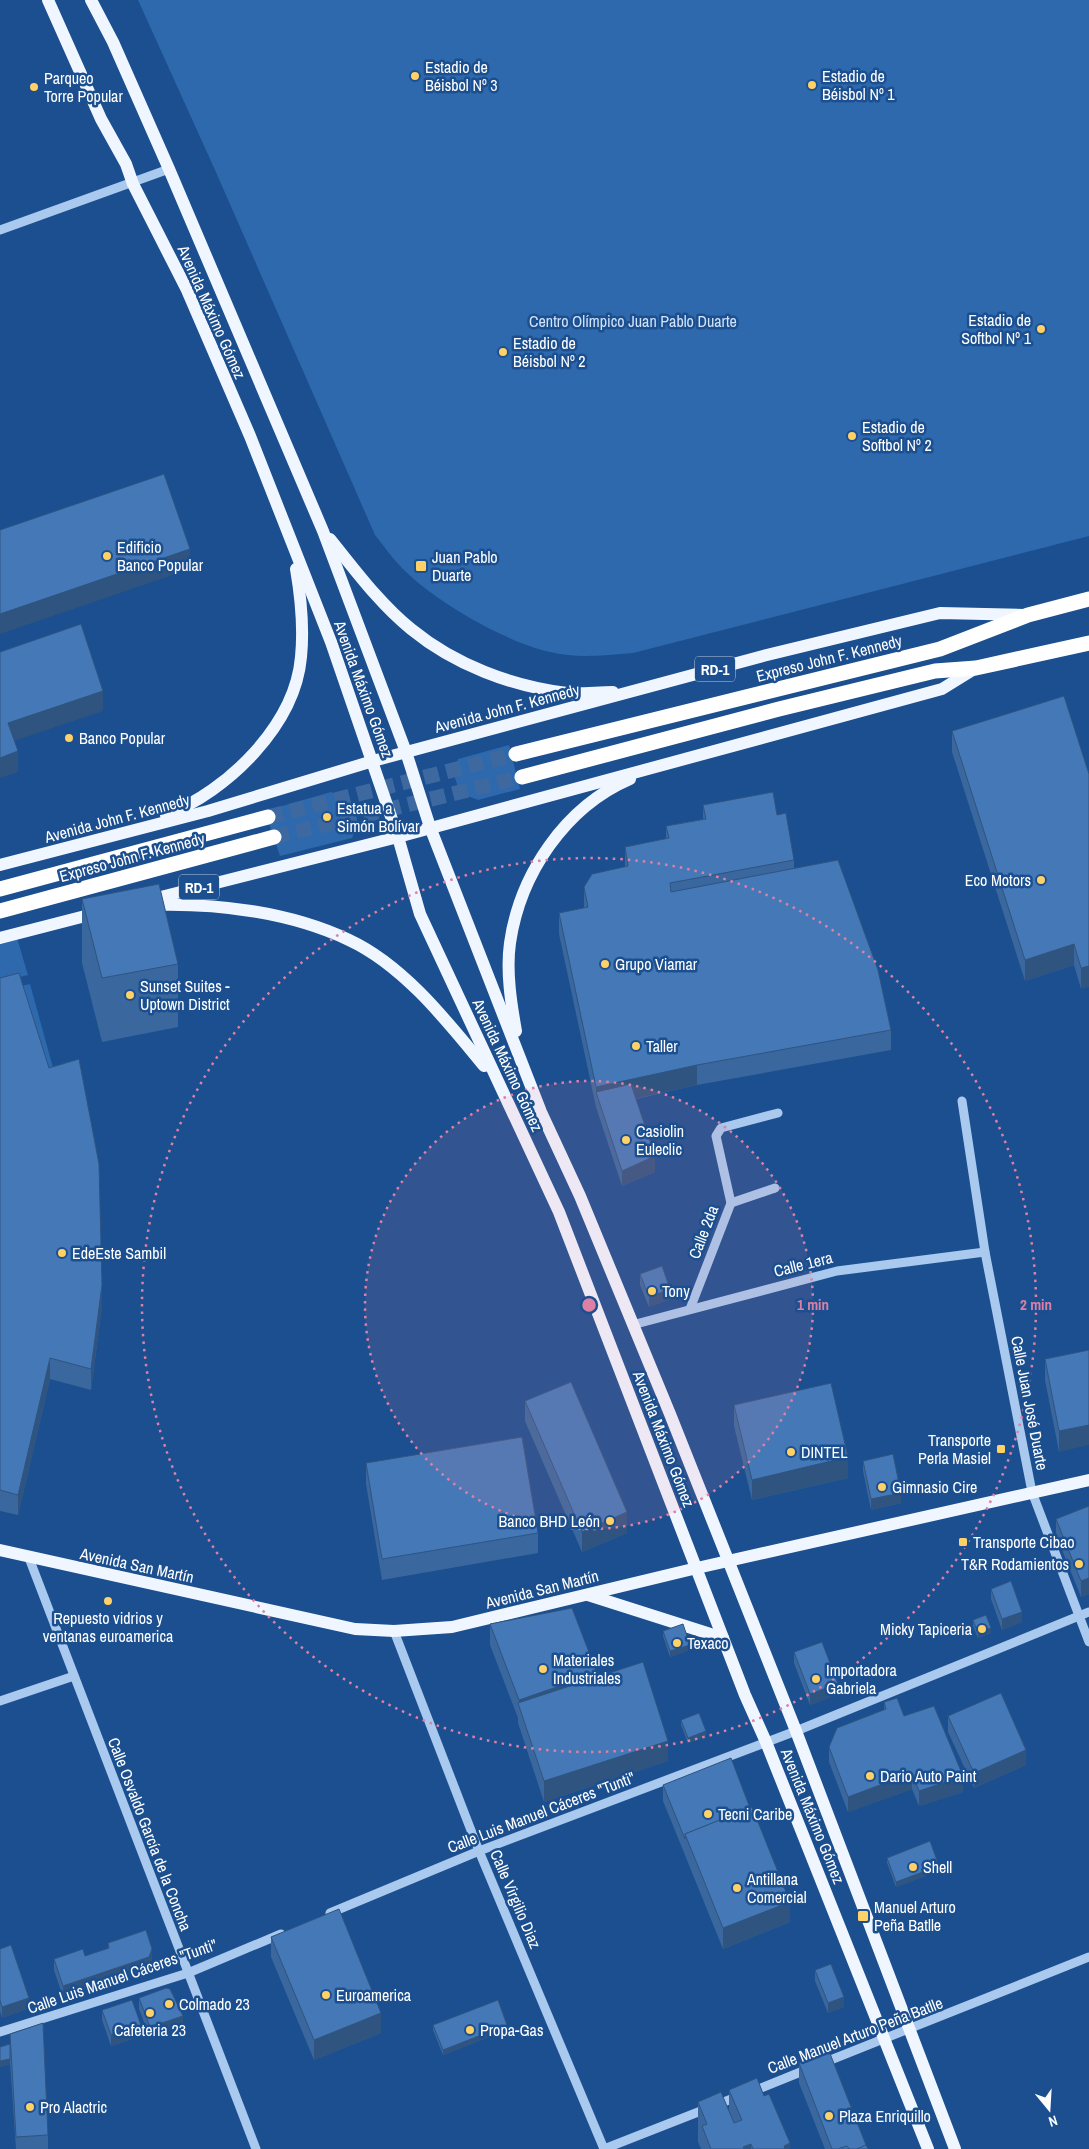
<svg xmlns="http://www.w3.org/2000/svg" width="1089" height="2149" font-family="'Archivo Narrow',sans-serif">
	<rect width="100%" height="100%" fill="#1b4f8f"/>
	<g fill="#2e69ad">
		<path d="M138,0H1089V536L633,653C606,655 577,659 550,652C505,642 434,601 402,568C392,558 384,546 375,535L215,170Z"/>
		<polygon points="509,745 520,789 478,800 460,793 454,775 458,759"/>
		<path d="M331,792C353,803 364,813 352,838L280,856L265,811Z"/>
		<polygon points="17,938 28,975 0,982 0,942"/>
		<polygon points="30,984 55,1075 50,1085 0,991"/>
	</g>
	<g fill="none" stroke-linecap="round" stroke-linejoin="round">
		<g stroke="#3d69a0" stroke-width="15" stroke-dasharray="15 8" stroke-linecap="butt">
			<polyline points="268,817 516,754"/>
			<polyline points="274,837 522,777"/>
		</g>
		<g stroke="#a9c9ee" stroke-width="9">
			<polyline points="0,230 169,169"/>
			<polyline points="962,1101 985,1252 1032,1492 1089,1642"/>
			<polyline points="731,1203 775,1188"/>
			<polyline points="690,1309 731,1203 716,1136 721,1128 778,1113"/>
			<polyline points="632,1325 837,1271 985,1252"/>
			<polyline points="29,1558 256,2149"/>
			<polyline points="394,1631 479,1851 604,2149"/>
			<polyline points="0,1701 74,1676"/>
			<polyline points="330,1913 479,1851 796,1731 1089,1612"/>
			<polyline points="0,2032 188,1973 281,1934"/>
			<polyline points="823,2063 1089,1957"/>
			<polyline points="751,2092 808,2069"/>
			<polyline points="604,2149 739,2096"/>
		</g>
		<g stroke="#f0f6ff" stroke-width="12">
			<polyline points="48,0 101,119 126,164 133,184 187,290 250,436 331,642 398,837 420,914 559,1212 745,1695 766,1742 928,2149"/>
			<polyline points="91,0 113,42 169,169 323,531 406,752 430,827 541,1112 580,1196 670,1414 796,1731 955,2149"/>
			<path d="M330,539C355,570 380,604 411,629C455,665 511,686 567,693C582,694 598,692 613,692"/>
			<path d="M166,815C228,791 295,725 301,657C304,627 301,598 296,569"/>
			<polyline points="0,865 208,811 373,761 763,656 940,613 1024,615"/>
			<polyline points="145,901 398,837 942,689 976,668"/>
			<path d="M152,905C217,903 290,912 349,940C403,965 447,1021 484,1066"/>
			<polyline points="0,938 97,913"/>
			<path d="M516,1031C511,1003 506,971 510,943C520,874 565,807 630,779"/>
			<polyline points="0,1550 355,1629 394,1631 452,1627 697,1568 1089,1480"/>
			<polyline points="588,1595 723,1638"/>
		</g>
		<g stroke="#fff" stroke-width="15">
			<polyline points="516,754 940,649 1028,615 1089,599"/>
			<polyline points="522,777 779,709 935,671 976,668 1089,643"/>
			<polyline points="0,889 268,817"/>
			<polyline points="0,911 274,837"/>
		</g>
	</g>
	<g fill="#3a679d">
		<polygon points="952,731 1089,774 1081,989 1074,965 1025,981 952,752"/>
		<polygon points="703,805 777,815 794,860 794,868 891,1030 891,1050 697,1085 636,1099 655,1172 622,1186 596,1107 559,934 559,913 584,908 584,887 625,867 625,847 666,839 666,826 703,819"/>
		<polygon points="82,899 178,964 178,1027 102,1042 82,963"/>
		<polygon points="0,978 102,1306 91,1390 50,1379 18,1515 0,1511"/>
		<polygon points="640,1274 670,1299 649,1307 640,1285"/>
		<polygon points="1089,1350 1059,1452 1045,1380 1045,1359"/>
		<polygon points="525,1401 627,1533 582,1552 525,1421"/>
		<polygon points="734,1405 848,1478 752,1500 734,1426"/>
		<polygon points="863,1461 901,1503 871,1510 863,1471"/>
		<polygon points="366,1463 538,1533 538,1553 382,1580 366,1484"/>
		<polygon points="1089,1506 1089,1594 1081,1597 1056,1535 1056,1519"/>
		<polygon points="991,1589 1022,1622 1002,1630 991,1599"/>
		<polygon points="973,1620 991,1633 978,1638 973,1626"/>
		<polygon points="490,1624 597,1677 668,1761 544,1802 518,1723 518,1718 490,1645"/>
		<polygon points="663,1631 690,1650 670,1657 663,1636"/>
		<polygon points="794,1652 838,1694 810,1705 794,1663"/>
		<polygon points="884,1702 904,1716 963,1792 919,1806 912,1789 848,1812 829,1762 829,1747 884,1710"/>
		<polygon points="948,1716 1026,1765 974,1788 948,1732"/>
		<polygon points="681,1720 706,1736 688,1743 681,1725"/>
		<polygon points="663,1785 790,1922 723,1949 663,1801"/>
		<polygon points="887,1858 939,1871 896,1887 887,1863"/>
		<polygon points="271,1937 381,2033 314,2060 271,1957"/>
		<polygon points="108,1943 152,1959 149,1967 63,1997 54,1970 54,1959 85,1956 108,1948"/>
		<polygon points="0,1949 29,2008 2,2018 0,2011"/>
		<polygon points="815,1970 844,2007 828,2013 815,1981"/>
		<polygon points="139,1998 183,2026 150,2038 139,2009"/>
		<polygon points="102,2010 141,2036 111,2046 102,2020"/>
		<polygon points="433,2025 507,2030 443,2055 433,2030"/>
		<polygon points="10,2034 48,2135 48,2149 16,2149 10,2063 10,2064 0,2067 0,2047 10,2044"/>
		<polygon points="799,2063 868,2149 825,2149 799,2083"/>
		<polygon points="729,2090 764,2096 790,2149 701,2149 698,2142 698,2102 729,2112"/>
	</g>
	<g fill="#305480">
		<polygon points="190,549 190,569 0,634 0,614"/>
		<polygon points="103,691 103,711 8,743 8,723"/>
		<polygon points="18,751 18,772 0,778 0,758"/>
		<polygon points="1074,944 1074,965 1025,981 1025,960"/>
		<polygon points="1089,966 1089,987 1081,989 1081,968"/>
		<polygon points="697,1065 697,1085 601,1106 596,1092 596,1087"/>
		<polygon points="655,1156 655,1172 622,1186 622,1171"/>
		<polygon points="102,1285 102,1306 91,1390 91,1369"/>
		<polygon points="670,1289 670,1299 649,1307 649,1297"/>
		<polygon points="50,1358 50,1379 18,1515 18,1495"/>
		<polygon points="1089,1425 1089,1445 1059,1452 1059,1431"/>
		<polygon points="848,1457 848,1478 752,1500 752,1480"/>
		<polygon points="901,1493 901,1503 871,1510 871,1499"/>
		<polygon points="627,1512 627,1533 582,1552 582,1532"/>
		<polygon points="1089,1578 1089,1594 1081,1597 1081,1581"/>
		<polygon points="1022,1612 1022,1622 1002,1630 1002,1619"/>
		<polygon points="991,1628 991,1633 978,1638 978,1633"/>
		<polygon points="690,1645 690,1650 670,1657 670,1651"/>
		<polygon points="597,1673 597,1693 519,1706 519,1700"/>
		<polygon points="838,1684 838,1694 810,1705 810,1694"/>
		<polygon points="706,1731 706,1736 688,1743 688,1738"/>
		<polygon points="668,1741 668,1761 544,1802 544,1781"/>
		<polygon points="1026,1750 1026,1765 974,1788 974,1773"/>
		<polygon points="912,1773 912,1789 848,1812 848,1797"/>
		<polygon points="963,1776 963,1792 919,1806 919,1791"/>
		<polygon points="939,1866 939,1871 896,1887 896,1882"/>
		<polygon points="790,1902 790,1922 723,1949 723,1928"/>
		<polygon points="152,1949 152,1959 149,1967 63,1997 63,1986"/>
		<polygon points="844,1997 844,2007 828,2013 828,2003"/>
		<polygon points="29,1998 29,2008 2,2018 2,2007"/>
		<polygon points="381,2013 381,2033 314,2060 314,2040"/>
		<polygon points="183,2016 183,2026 150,2038 150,2027"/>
		<polygon points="141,2025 141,2036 111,2046 111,2035"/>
		<polygon points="507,2025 507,2030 443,2055 443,2050"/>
		<polygon points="10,2059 10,2064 0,2067 0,2061"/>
		<polygon points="790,2143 790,2149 784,2149 784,2146"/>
		<polygon points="751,2144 751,2149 743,2149 743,2147"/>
	</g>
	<g fill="#4478b7" stroke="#305480">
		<polygon points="164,474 190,549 0,614 0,530"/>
		<polygon points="81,624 103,691 8,723 18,751 0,758 0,652"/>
		<polygon points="1064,696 1089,774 1089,966 1081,968 1074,944 1025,960 952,731"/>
		<polygon points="773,792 777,815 786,813 794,860 670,883 671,892 838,860 878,970 891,1030 697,1065 596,1087 559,913 588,907 584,887 592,874 628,866 625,847 669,838 666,826 706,819 703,805"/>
		<polygon points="159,884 178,964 102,978 82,899"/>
		<polygon points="19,973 49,1068 79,1059 99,1164 102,1285 91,1369 50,1358 18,1495 0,1490 0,978"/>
		<polygon points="631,1084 655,1156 622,1171 596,1092"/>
		<polygon points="662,1266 670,1289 649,1297 640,1274"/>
		<polygon points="1089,1350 1089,1425 1059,1431 1045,1359"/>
		<polygon points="571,1382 627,1512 582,1532 525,1401"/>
		<polygon points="831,1383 848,1457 752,1480 734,1405"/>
		<polygon points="522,1437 538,1533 382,1559 366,1463"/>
		<polygon points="893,1454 901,1493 871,1499 863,1461"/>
		<polygon points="1089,1506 1089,1578 1081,1581 1056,1519"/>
		<polygon points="1011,1581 1022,1612 1002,1619 991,1589"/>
		<polygon points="572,1608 597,1673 519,1700 490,1624"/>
		<polygon points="986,1615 991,1628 978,1633 973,1620"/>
		<polygon points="683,1624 690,1645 670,1651 663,1631"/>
		<polygon points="822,1642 838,1684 810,1694 794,1652"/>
		<polygon points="643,1662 668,1741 544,1781 518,1703"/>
		<polygon points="1001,1693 1026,1750 974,1773 948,1716"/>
		<polygon points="897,1698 904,1716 934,1706 963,1776 919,1791 912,1773 848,1797 829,1747 837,1728 886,1709 884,1702"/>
		<polygon points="699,1713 706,1731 688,1738 681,1720"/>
		<polygon points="731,1758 750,1808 685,1834 685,1839 663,1785"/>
		<polygon points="752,1807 790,1902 723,1928 685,1834"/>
		<polygon points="930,1841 939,1866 896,1882 887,1858"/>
		<polygon points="339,1909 381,2013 314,2040 271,1937"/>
		<polygon points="146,1930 152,1949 149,1957 63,1986 54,1959 83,1949 85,1956 109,1948 108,1943"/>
		<polygon points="11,1945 29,1998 2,2007 0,2000 0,1949"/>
		<polygon points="831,1964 844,1997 828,2003 815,1970"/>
		<polygon points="166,1988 170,1989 183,2016 150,2027 139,1998"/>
		<polygon points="132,2000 141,2025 111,2035 102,2010"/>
		<polygon points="498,2000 507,2025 443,2050 433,2025"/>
		<polygon points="43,2023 48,2135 16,2137 10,2034"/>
		<polygon points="10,2044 10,2059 0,2061 0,2047"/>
		<polygon points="829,2051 866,2145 857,2149 849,2149 847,2146 839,2149 832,2149 799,2063"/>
		<polygon points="757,2078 764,2096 769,2094 790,2143 784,2146 785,2149 753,2149 751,2144 743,2147 744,2149 711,2149 702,2126 707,2124 698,2102 721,2092 734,2123 742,2120 729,2090"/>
		<polygon points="866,2145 868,2149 857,2149"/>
		<polygon points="847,2146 849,2149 839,2149 840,2148"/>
	</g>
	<circle cx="589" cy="1305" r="224" fill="#dd80a5" fill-opacity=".12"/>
	<g fill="none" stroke="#dd80a5" stroke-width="2.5" stroke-dasharray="2.5 5">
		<circle cx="589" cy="1305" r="224"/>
		<circle cx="589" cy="1305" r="447"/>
	</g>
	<g fill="#ffd166" stroke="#1b4f8f" stroke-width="2">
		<circle cx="415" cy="76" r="5"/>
		<circle cx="812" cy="85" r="5"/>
		<circle cx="34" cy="87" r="5"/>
		<circle cx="1041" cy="329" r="5"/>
		<circle cx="503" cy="352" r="5"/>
		<circle cx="852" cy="436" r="5"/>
		<circle cx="107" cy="556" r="5"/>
		<rect x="415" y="560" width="12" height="12" rx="2.5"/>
		<circle cx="69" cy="738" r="5"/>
		<circle cx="327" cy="817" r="5"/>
		<circle cx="1041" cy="880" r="5"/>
		<circle cx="605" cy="964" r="5"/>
		<circle cx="130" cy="995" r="5"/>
		<circle cx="636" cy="1046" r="5"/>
		<circle cx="626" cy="1140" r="5"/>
		<circle cx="62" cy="1253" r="5"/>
		<circle cx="652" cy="1291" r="5"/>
		<rect x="996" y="1444" width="10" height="10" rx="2.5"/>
		<circle cx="791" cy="1452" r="5"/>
		<circle cx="882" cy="1487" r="5"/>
		<circle cx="610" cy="1521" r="5"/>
		<rect x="958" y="1537" width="10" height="10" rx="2.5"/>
		<circle cx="1079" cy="1564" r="5"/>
		<circle cx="108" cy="1601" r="5"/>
		<circle cx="982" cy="1629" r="5"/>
		<circle cx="677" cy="1643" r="5"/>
		<circle cx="543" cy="1669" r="5"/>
		<circle cx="816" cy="1679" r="5"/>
		<circle cx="870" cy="1776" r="5"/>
		<circle cx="708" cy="1814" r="5"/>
		<circle cx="913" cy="1867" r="5"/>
		<circle cx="737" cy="1888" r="5"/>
		<rect x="857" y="1910" width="12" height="12" rx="2.5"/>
		<circle cx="326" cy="1995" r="5"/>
		<circle cx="169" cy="2004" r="5"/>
		<circle cx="150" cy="2013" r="5"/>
		<circle cx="470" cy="2030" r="5"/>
		<circle cx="30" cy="2107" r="5"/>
		<circle cx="829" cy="2116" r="5"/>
	</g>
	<g text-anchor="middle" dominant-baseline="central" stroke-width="5" stroke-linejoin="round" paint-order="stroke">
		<g fill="#1b4f8f" stroke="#bbcadd" stroke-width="1">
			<rect x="695" y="656.5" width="40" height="25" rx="4"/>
			<rect x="179" y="874.5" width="40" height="25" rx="4"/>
		</g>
		<g font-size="15" font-weight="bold" fill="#fff">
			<text x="715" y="669">RD-1</text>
			<text x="199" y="887">RD-1</text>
		</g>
		<g font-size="16" fill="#fff" stroke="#1b4f8f" text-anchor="start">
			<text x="425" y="67">Estadio de<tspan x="425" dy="18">Béisbol Nº 3</tspan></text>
			<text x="822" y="76">Estadio de<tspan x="822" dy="18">Béisbol Nº 1</tspan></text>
			<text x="44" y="78">Parqueo<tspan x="44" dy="18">Torre Popular</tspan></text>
			<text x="1031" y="320" text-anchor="end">Estadio de<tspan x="1031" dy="18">Softbol Nº 1</tspan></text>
			<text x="513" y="343">Estadio de<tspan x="513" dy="18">Béisbol Nº 2</tspan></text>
			<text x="862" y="427">Estadio de<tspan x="862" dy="18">Softbol Nº 2</tspan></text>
			<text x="117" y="547">Edificio<tspan x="117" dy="18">Banco Popular</tspan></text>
			<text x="432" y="557">Juan Pablo<tspan x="432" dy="18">Duarte</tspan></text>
			<text x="79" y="738">Banco Popular</text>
			<text x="337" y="808">Estatua a<tspan x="337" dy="18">Simón Bolívar</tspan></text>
			<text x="1031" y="880" text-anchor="end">Eco Motors</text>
			<text x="615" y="964">Grupo Viamar</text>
			<text x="140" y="986">Sunset Suites -<tspan x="140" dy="18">Uptown District</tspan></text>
			<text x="646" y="1046">Taller</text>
			<text x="636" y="1131">Casiolin<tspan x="636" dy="18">Euleclic</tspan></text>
			<text x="72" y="1253">EdeEste Sambil</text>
			<text x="662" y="1291">Tony</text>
			<text x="991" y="1440" text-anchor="end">Transporte<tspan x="991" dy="18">Perla Masiel</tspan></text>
			<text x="801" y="1452">DINTEL</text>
			<text x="892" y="1487">Gimnasio Cire</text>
			<text x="600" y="1521" text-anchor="end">Banco BHD León</text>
			<text x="973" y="1542">Transporte Cibao</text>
			<text x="1069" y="1564" text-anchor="end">T&amp;R Rodamientos</text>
			<text x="108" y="1618" text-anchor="middle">Repuesto vidrios y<tspan x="108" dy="18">ventanas euroamerica</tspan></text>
			<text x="972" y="1629" text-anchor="end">Micky Tapiceria</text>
			<text x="687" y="1643">Texaco</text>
			<text x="553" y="1660">Materiales<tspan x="553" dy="18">Industriales</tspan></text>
			<text x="826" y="1670">Importadora<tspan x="826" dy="18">Gabriela</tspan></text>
			<text x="880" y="1776">Dario Auto Paint</text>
			<text x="718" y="1814">Tecni Caribe</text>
			<text x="923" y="1867">Shell</text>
			<text x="747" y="1879">Antillana<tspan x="747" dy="18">Comercial</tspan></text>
			<text x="874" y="1907">Manuel Arturo<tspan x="874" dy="18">Peña Batlle</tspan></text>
			<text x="336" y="1995">Euroamerica</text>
			<text x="179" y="2004">Colmado 23</text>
			<text x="150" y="2030" text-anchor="middle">Cafeteria 23</text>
			<text x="480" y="2030">Propa-Gas</text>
			<text x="40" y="2107">Pro Alactric</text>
			<text x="839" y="2116">Plaza Enriquillo</text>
		</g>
		<g font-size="16" fill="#fff" stroke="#1b4f8f">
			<text transform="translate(212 312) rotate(66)">Avenida Máximo Gómez</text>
			<text transform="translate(829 658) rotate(-14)">Expreso John F. Kennedy</text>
			<text transform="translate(364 689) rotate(70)">Avenida Máximo Gómez</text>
			<text transform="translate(507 708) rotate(-15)">Avenida John F. Kennedy</text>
			<text transform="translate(117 818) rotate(-15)">Avenida John F. Kennedy</text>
			<text transform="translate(132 857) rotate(-15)">Expreso John F. Kennedy</text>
			<text transform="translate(508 1065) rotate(65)">Avenida Máximo Gómez</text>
			<text transform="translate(703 1232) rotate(-69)">Calle 2da</text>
			<text transform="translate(803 1264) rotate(-14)">Calle 1era</text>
			<text transform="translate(1030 1403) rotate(79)">Calle Juan José Duarte</text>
			<text transform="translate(664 1439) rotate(69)">Avenida Máximo Gómez</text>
			<text transform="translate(137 1565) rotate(12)">Avenida San Martín</text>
			<text transform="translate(542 1589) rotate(-14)">Avenida San Martín</text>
			<text transform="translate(541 1812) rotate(-21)">Calle Luis Manuel Cáceres "Tunti"</text>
			<text transform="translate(813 1816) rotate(68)">Avenida Máximo Gómez</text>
			<text transform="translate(150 1834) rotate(69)">Calle Osvaldo García de la Concha</text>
			<text transform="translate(516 1899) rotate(67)">Calle Virgilio Diaz</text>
			<text transform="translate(122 1976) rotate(-19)">Calle Luis Manuel Cáceres "Tunti"</text>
			<text transform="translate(855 2035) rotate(-21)">Calle Manuel Arturo Peña Batlle</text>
		</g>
		<g font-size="16" fill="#cfe3fa" stroke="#1b4f8f">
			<text x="633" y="321">Centro Olímpico Juan Pablo Duarte</text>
		</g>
	</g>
	<circle cx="589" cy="1305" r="8" fill="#dd80a5" stroke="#1b4f8f" stroke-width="2.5"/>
	<g font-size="15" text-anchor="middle" font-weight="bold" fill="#dd80a5" stroke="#1b4f8f" stroke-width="5" stroke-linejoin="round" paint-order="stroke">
		<text x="813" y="1310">1 min</text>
		<text x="1036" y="1310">2 min</text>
	</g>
	<g transform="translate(1049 2109) rotate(162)" stroke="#1b4f8f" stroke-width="4" paint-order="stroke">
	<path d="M0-4L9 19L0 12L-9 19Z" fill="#ffffff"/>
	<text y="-8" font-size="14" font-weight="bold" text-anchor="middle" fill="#ffffff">N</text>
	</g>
</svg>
